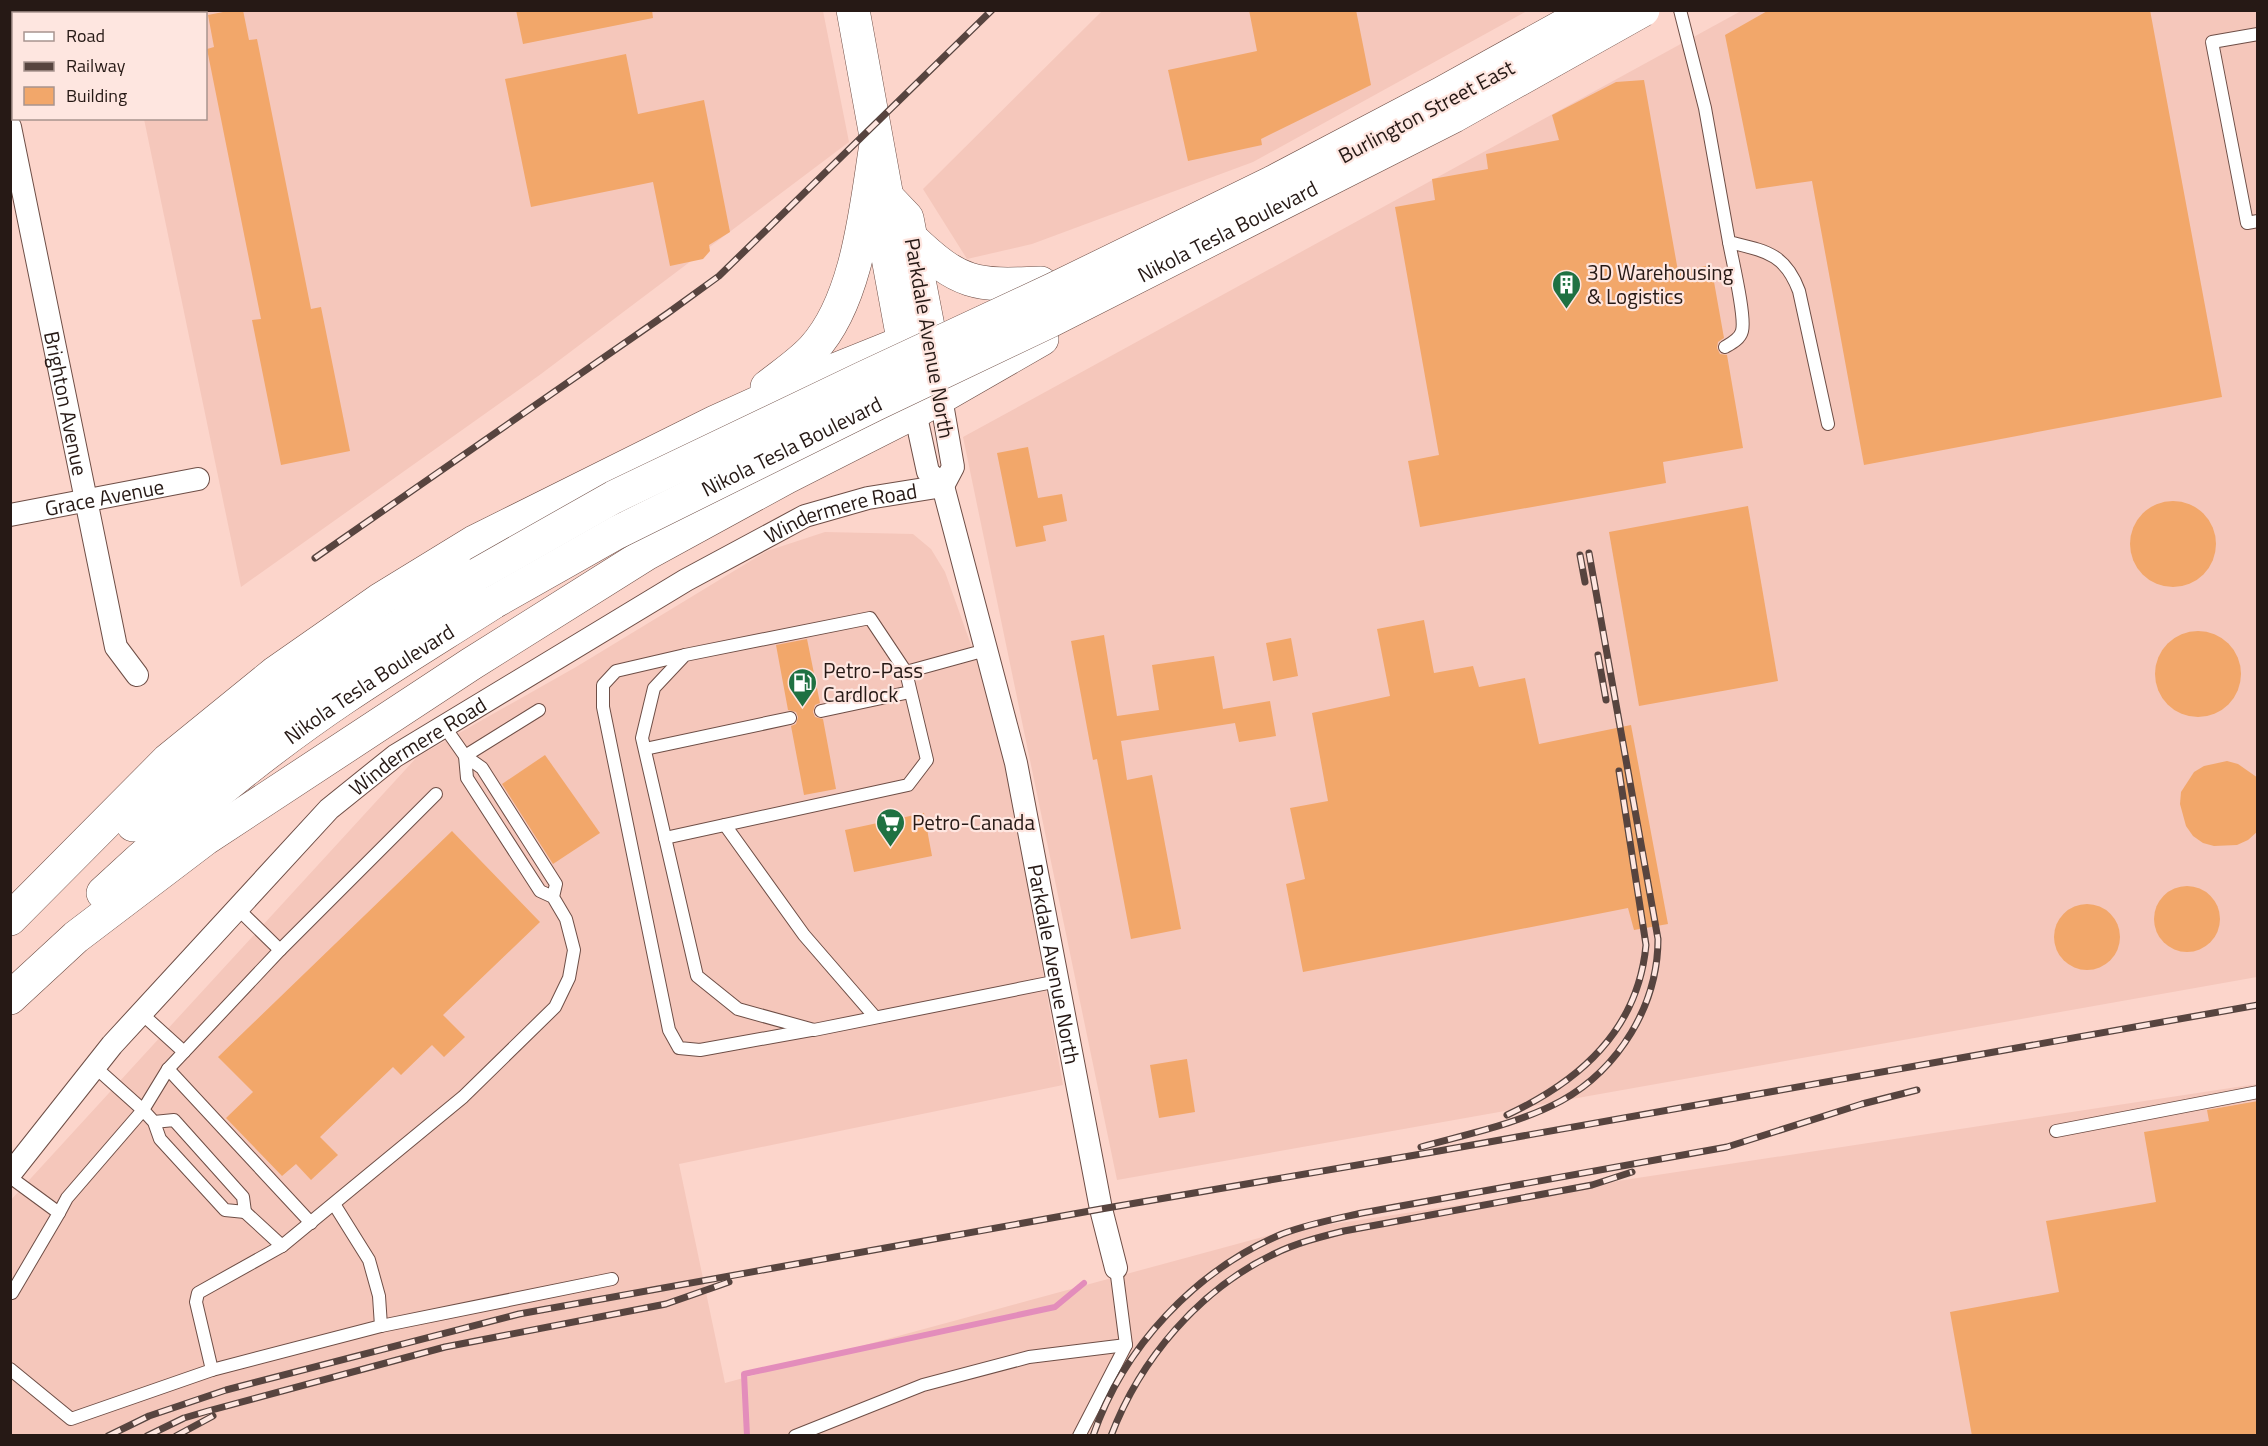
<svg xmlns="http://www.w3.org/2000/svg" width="2268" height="1446" font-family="'Titillium Web',sans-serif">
	<rect width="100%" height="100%" fill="#fcd5cb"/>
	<g fill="#f5c7bb">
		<polygon points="122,11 823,11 849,142 541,374 241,587 144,119 206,118 206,14 123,14"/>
		<polygon points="1102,11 1527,11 1253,162 1032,244 967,259 923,189"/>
		<polygon points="1741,11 2257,11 2257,977 1117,1180 963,437"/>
		<polygon points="825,532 913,534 931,549 945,572 991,701 1015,814 1063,1085 679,1164 725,1383 1281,1232 2257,1084 2257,1435 11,1435 10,1201 417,757 576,667 767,551"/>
	</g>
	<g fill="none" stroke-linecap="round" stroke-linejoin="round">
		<polyline stroke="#e38dbb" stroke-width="6" points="747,1436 744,1374 1055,1307 1084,1283"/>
	</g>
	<g fill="#f2a76a">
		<polygon points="233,10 243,10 249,40 257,39 311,309 321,307 350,451 281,465 252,320 261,319 207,49 214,47 208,15"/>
		<polygon points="516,10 652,10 653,18 523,44"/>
		<polygon points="1249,10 1356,10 1371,85 1261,139 1262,145 1188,161 1168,70 1257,51"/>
		<polygon points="1769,10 2150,10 2222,397 1864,465 1812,181 1756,189 1725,35"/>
		<polygon points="626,54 638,114 704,100 730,232 709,245 710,251 703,259 670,266 653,182 531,207 505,79"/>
		<polygon points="1644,80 1678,271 1711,265 1724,338 1718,342 1717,348 1720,354 1727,355 1743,448 1663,462 1666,483 1420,527 1408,461 1439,455 1395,207 1435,200 1432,179 1488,169 1486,154 1559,140 1552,115 1616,82"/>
		<polygon points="1028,447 1038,498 1062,494 1067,521 1043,526 1046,541 1016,547 997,453"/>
		<circle cx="2173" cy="544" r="43"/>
		<polygon points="1748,506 1778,681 1639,706 1609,532"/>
		<polygon points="1424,620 1434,673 1473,666 1479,687 1525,678 1539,744 1631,725 1668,924 1634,930 1628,908 1303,972 1286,884 1305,879 1290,808 1328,801 1312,713 1390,696 1377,629"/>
		<circle cx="2198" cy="674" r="43"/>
		<polygon points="1104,635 1117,716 1159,710 1152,665 1214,656 1223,709 1270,701 1276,736 1239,742 1235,723 1121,741 1127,780 1152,775 1181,929 1131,939 1097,759 1093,760 1071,641"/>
		<polygon points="1291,638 1298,676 1273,681 1266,643"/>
		<polygon points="807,639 820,703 815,705 813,712 815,717 823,719 836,789 804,795 791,726 796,724 798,717 796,712 788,710 776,645"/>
		<polygon points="545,755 600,833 553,864 502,784"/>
		<polygon points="2227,761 2238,764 2258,778 2258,831 2248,840 2237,845 2214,846 2203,843 2193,836 2186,826 2180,804 2181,792 2194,772 2204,766"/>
		<polygon points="924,813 932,856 854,872 845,830"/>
		<polygon points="452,831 540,922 443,1015 465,1037 444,1057 432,1045 401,1075 393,1067 320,1137 338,1155 311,1180 296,1164 282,1176 226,1118 253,1092 218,1057"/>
		<circle cx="2187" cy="919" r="33"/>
		<circle cx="2087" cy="937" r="33"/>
		<polygon points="1187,1059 1195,1112 1159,1118 1150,1065"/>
		<polygon points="2258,1101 2258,1436 1972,1436 1950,1312 2059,1292 2046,1221 2156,1202 2144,1132 2209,1121 2207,1110"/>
	</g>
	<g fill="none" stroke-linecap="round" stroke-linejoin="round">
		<defs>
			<g id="lane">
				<path d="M1680,10L1705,108L1729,242C1765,251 1785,253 1799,291L1828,424"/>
				<polyline points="2258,34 2212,42 2247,223 2258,221"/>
				<path d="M1725,347C1732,343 1740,339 1742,331C1746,317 1732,259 1729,242"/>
				<polyline points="986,650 906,672 870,618 685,655 654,688 642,738 697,976 738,1009 814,1030 1058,981"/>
				<polyline points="685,655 616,671 603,685 603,707 669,1030 679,1048 700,1050 811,1030"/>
				<polyline points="821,711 910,692"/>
				<polyline points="444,726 465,756 539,710"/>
				<polyline points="645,749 790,718"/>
				<polyline points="725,825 804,935 875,1017"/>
				<polyline points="665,838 908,785 927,760 906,672"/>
				<polyline points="237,908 280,950 436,794"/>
				<polyline points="141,1013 184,1052 280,950"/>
				<polyline points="95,1067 143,1110 168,1069 184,1052"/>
				<polyline points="168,1069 311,1223"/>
				<polyline points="2056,1131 2258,1092"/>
				<polyline points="10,1177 59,1213 12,1293"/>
				<polyline points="245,1212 282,1246 463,1097 555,1007 569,978 574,950 566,919 553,897 540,891 467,778 465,756 482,768 556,884 553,897"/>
				<polyline points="59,1213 67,1198 143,1110 154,1122 160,1139 225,1210 245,1212 243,1197 174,1120 154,1122"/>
				<polyline points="282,1246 198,1293 196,1302 212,1370 381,1326 379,1296 369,1260 334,1204"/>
				<polyline points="381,1326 612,1279"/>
				<polyline points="10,1369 71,1419 212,1370"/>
				<polyline points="795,1436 923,1385 1029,1357 1126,1345"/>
				<polyline points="1079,1436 1126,1345 1116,1268"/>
			</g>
			<g id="street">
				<path id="s1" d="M10,127L116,647L137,675"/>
				<polyline points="941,398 953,467 943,486"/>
				<path id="s2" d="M915,412L928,472L943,486L1016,763L1101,1209L1116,1268"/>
				<path id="s3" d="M10,515L198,479"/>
				<path id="s4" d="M10,1174L112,1045L329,809L395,756L686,580L805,516L868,498L943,486"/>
			</g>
			<g id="secondary">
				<polyline points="853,10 887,197 882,225 909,372"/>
				<polyline points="887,197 907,218 937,373"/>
				<path d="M911,238C960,285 975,286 1041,283"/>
				<polyline points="915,412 1042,339"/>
			</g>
			<g id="highway">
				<path d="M767,387C782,375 800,363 813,349C858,300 866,207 876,144"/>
				<path d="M133,825C236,727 360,652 478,574"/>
				<path id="s5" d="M103,893C179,822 258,756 344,698C393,665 444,634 494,602"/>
				<polyline points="10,919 168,760 275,673 381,599 474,542 715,422 797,385 904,342"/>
				<polyline points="10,998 76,937 205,839 471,664 646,554 787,477 915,412"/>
			</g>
		</defs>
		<use href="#lane" stroke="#6e4e46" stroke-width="14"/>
		<use href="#street" stroke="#6e4e46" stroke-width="24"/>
		<use href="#secondary" stroke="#6e4e46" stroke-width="34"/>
		<use href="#highway" stroke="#6e4e46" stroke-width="34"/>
		<use href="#lane" stroke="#fff" stroke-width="12"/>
		<use href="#street" stroke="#fff" stroke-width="22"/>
		<use href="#secondary" stroke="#fff" stroke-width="33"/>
		<use href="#highway" stroke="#fff" stroke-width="33"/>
		<defs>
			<g id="rail">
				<polyline points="1580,555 1585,582"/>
				<polyline points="315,558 668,313 719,276 992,10"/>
				<polyline points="1598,655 1606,700"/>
				<path d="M1507,1115C1580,1081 1638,1030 1646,945L1619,771"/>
				<path d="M1421,1147C1467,1134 1518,1124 1561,1101C1619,1069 1658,1005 1658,939L1589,553"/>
				<polyline points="108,1436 149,1416 226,1390 519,1314 1101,1209 1433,1152 2258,1005"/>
				<polyline points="147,1436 184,1418 208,1411 445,1347 666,1304 729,1282"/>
				<polyline points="176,1436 213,1416"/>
				<path d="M1093,1436C1123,1347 1196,1270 1282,1234C1308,1224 1335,1219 1362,1213L1727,1147L1862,1104L1917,1090"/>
				<path d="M1111,1436C1140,1359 1200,1289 1274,1254C1296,1243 1320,1237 1344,1231L1592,1185L1632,1172"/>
			</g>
		</defs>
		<use href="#rail" stroke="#57443f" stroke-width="7"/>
		<use href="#rail" stroke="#fee6e0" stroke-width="4.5" stroke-dasharray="14" stroke-linecap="butt"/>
		<defs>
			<g id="highway-bridge">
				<polyline points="478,574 614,497 863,378 1054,289 1273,182 1442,93 1592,10"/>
				<path id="s6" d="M494,602L616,533L876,404L1050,321L1454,116L1643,10"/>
			</g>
		</defs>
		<use href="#highway-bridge" stroke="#6e4e46" stroke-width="34" stroke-linecap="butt"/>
		<use href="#highway-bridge" stroke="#fff" stroke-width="33"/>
	</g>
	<defs>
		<symbol id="building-pin" viewBox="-11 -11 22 30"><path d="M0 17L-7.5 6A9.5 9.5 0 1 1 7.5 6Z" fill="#1f7142" stroke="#fee6e0"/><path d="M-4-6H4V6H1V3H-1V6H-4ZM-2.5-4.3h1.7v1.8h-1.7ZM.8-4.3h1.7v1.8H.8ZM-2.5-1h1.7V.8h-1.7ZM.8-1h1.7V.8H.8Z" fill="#fff"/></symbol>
		<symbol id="fuel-pin" viewBox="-11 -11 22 30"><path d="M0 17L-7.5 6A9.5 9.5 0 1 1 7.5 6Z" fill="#1f7142" stroke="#fee6e0"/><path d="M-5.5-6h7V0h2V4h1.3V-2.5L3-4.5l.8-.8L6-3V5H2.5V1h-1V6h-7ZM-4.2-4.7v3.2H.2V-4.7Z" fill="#fff"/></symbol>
		<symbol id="supermarket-pin" viewBox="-11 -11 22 30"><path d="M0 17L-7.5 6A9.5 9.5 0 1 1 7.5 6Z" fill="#1f7142" stroke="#fee6e0"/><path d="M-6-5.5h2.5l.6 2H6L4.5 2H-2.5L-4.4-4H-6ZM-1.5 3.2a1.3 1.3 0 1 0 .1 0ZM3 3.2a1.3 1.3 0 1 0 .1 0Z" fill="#fff"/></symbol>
	</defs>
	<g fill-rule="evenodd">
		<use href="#building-pin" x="1550" y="268" width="33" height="45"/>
		<use href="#fuel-pin" x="786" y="666" width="33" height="45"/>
		<use href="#supermarket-pin" x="874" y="806" width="33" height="45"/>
	</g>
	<g text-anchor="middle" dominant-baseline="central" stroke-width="4.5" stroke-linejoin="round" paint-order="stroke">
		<g font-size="21" fill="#261915" stroke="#fee6e0">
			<text transform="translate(1426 111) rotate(-28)">Burlington Street East</text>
			<text stroke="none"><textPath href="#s6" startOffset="822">Nikola Tesla Boulevard</textPath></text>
			<text transform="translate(930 338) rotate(80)">Parkdale Avenue North</text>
			<text stroke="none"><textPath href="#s1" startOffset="282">Brighton Avenue</textPath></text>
			<text stroke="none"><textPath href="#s6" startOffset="336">Nikola Tesla Boulevard</textPath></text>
			<text stroke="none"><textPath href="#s3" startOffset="96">Grace Avenue</textPath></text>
			<text stroke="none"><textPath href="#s4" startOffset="1080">Windermere Road</textPath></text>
			<text stroke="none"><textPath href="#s5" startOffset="339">Nikola Tesla Boulevard</textPath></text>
			<text stroke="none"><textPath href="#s4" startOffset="594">Windermere Road</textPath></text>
			<text stroke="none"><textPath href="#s2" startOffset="573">Parkdale Avenue North</textPath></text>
		</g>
		<g font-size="21" fill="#261915" stroke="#fee6e0" text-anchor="start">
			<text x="1587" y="272">3D Warehousing<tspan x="1587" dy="24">&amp; Logistics</tspan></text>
			<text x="823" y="670">Petro-Pass<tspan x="823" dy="24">Cardlock</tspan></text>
			<text x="912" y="822">Petro-Canada</text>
		</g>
	</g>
	<rect width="2268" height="1446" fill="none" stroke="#261915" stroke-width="24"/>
	<rect x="12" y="12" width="195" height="108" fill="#fee6e0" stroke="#a8948f" stroke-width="1.5"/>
	<rect x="24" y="32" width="30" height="9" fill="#ffffff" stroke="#a8948f" stroke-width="1.5"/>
	<text x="66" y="42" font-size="18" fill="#261915">Road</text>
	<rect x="24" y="62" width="30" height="9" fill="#57443f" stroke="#a8948f" stroke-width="1.5"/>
	<text x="66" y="72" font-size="18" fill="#261915">Railway</text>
	<rect x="24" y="87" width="30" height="18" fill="#f2a76a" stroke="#a8948f" stroke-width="1.5"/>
	<text x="66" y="102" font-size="18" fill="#261915">Building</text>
</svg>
